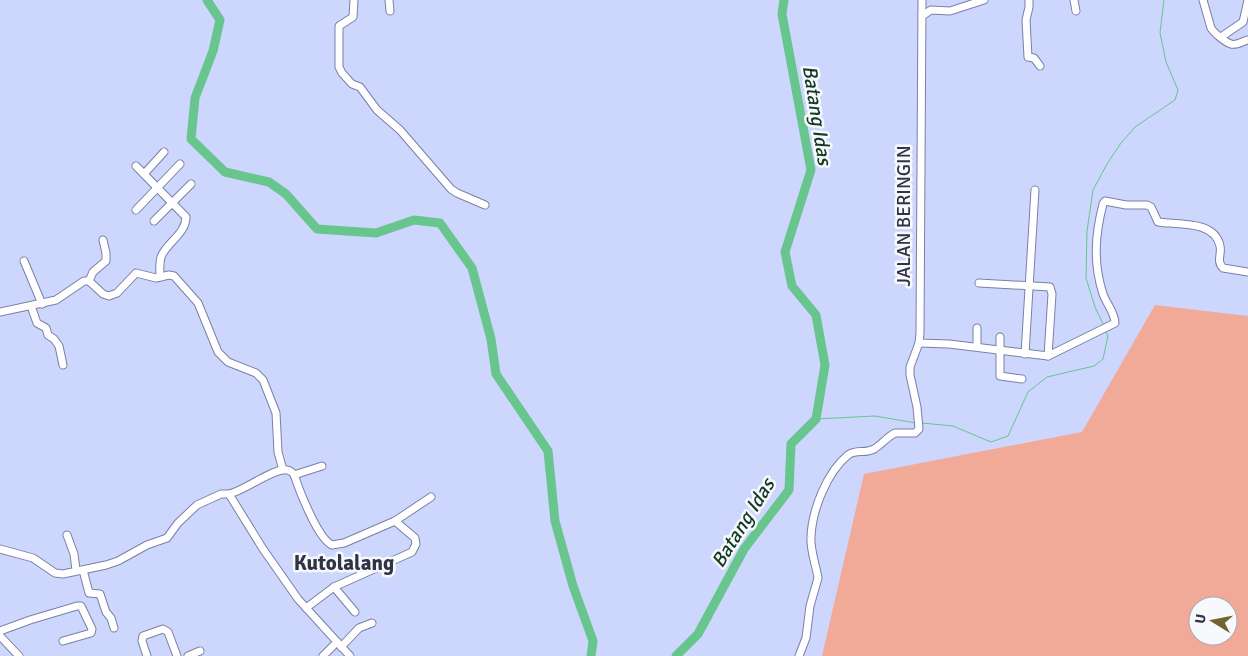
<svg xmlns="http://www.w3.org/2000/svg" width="1248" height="656" font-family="Signika,sans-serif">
	<rect width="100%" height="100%" fill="#cdd6fd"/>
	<path fill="#f0aa97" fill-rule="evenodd" d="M1155,305L1248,316V656H822L864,474L1082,432ZM1198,606H1228V636H1198Z"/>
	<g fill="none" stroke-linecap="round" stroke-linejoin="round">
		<g stroke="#68c58d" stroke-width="1">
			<polyline points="1104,326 1095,307 1086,278 1087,231 1093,190 1107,164 1121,143 1135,127 1175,100 1178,90 1166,62 1160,33 1164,0"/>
			<polyline points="816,419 875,416 916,423"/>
			<polyline points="922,423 953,426 991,442 1008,436 1028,392 1047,377 1094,366 1103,359 1108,336 1106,332"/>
		</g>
		<g stroke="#68c58d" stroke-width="9">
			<polyline points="207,0 220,20 213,51 195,98 191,139 225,172 269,182 286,194 317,229 376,233 414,220 440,223 472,268 491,339 496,374 548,451 555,521 573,586 593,641 591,656"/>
			<polyline points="676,656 698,634 744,549 789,490 791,444 816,419 825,365 816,315 792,286 785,252 811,170 782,14 784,0"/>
		</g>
		<defs>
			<g id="minor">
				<polyline points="354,0 353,17 339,26 339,67 342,73 352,84 360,87 377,110 400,130 451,189 457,193 485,205"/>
				<polyline points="389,0 390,11"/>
				<polyline points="1029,0 1029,7 1026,20 1028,57 1034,58 1040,66"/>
				<polyline points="1074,0 1076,11"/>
				<path d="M1203,0L1211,28C1214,33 1225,42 1231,44C1236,46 1243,41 1248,40"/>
				<polyline points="922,16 931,10 950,11 984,0"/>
				<polyline points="1221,37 1243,22 1248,0"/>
				<path d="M136,166L186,217C186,234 166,243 161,257C159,264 160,271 160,277"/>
				<polyline points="144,174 164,152"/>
				<polyline points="136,210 180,164"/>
				<polyline points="154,221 191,184"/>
				<polyline points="24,261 42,304"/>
				<polyline points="89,281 93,272 106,261 106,253 103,240"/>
				<polyline points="979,283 1050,287 1052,294 1048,356"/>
				<polyline points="31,306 37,323 46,328 48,335 54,339 59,346 63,365"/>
				<polyline points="0,312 56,300 84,281 89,281 103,294 109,296 117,293 136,273 156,278 169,275 174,276 198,303 218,352 228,362 256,373 263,380 276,413 278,452 283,470"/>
				<polyline points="1000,337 1000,376 1022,379"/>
				<path d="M919,343L949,344L1048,356L1115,323C1115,313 1106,303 1103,294C1093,263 1095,235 1103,204L1105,201L1126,205H1147L1151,207L1158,222C1177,225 1215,220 1220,246C1222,254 1216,261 1223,268L1248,272"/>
				<polyline points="977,347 977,328"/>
				<polyline points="1025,354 1035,190"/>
				<polyline points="294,475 322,466"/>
				<path d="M229,494C244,491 275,467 287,470C290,470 291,472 294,474C299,490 318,539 332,545L344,543L395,521L431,497"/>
				<polyline points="67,535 74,554 76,570"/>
				<polyline points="0,549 33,558 55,573 63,574 106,565 118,561 147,545 167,538 178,523 197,505 221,494 229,494 263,549 298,599 350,656"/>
				<polyline points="83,570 89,593 100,594 106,612 111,618 114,628"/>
				<polyline points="334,587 355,612"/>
				<polyline points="306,608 334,587 412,552 416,544 415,538 395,521"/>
				<polyline points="0,631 30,620 77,606 81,606 92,629 91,633 63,641"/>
				<polyline points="0,636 19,656"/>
				<polyline points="341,647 359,628 372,623"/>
				<polyline points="147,656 142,641 143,636 163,629 168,632 177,656"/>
				<polyline points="188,656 200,651"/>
				<polyline points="323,656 337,642"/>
				<path d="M799,656L806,638L810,606L818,578C816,565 810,550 811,537C812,510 827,472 848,455C856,449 865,454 874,449C881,445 887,437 895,433H915L919,429L917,407L910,375V367L919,343L920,333L922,0"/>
			</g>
		</defs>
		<use href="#minor" stroke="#7980a4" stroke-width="9"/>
		<use href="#minor" stroke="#fff" stroke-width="7"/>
	</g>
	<g text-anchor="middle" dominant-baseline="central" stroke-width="5" stroke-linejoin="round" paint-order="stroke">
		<g font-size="19" fill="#303343" stroke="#f8f9fd">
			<text transform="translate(904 216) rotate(-90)">JALAN BERINGIN</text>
		</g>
		<g font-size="20" font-style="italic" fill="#123a23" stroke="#f8f9fd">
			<text transform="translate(817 115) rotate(81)">Batang Idas</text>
			<text transform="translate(743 523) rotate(-58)">Batang Idas</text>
		</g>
		<g font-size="21" font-weight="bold" fill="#303343" stroke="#f8f9fd">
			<text x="344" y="563">Kutolalang</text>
		</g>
	</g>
	<g transform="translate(1213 621) rotate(280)"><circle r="24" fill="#f8f9fd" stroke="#a8aab3"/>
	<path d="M0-4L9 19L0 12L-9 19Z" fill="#716431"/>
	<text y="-8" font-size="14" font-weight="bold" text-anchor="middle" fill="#303343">U</text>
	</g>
</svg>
